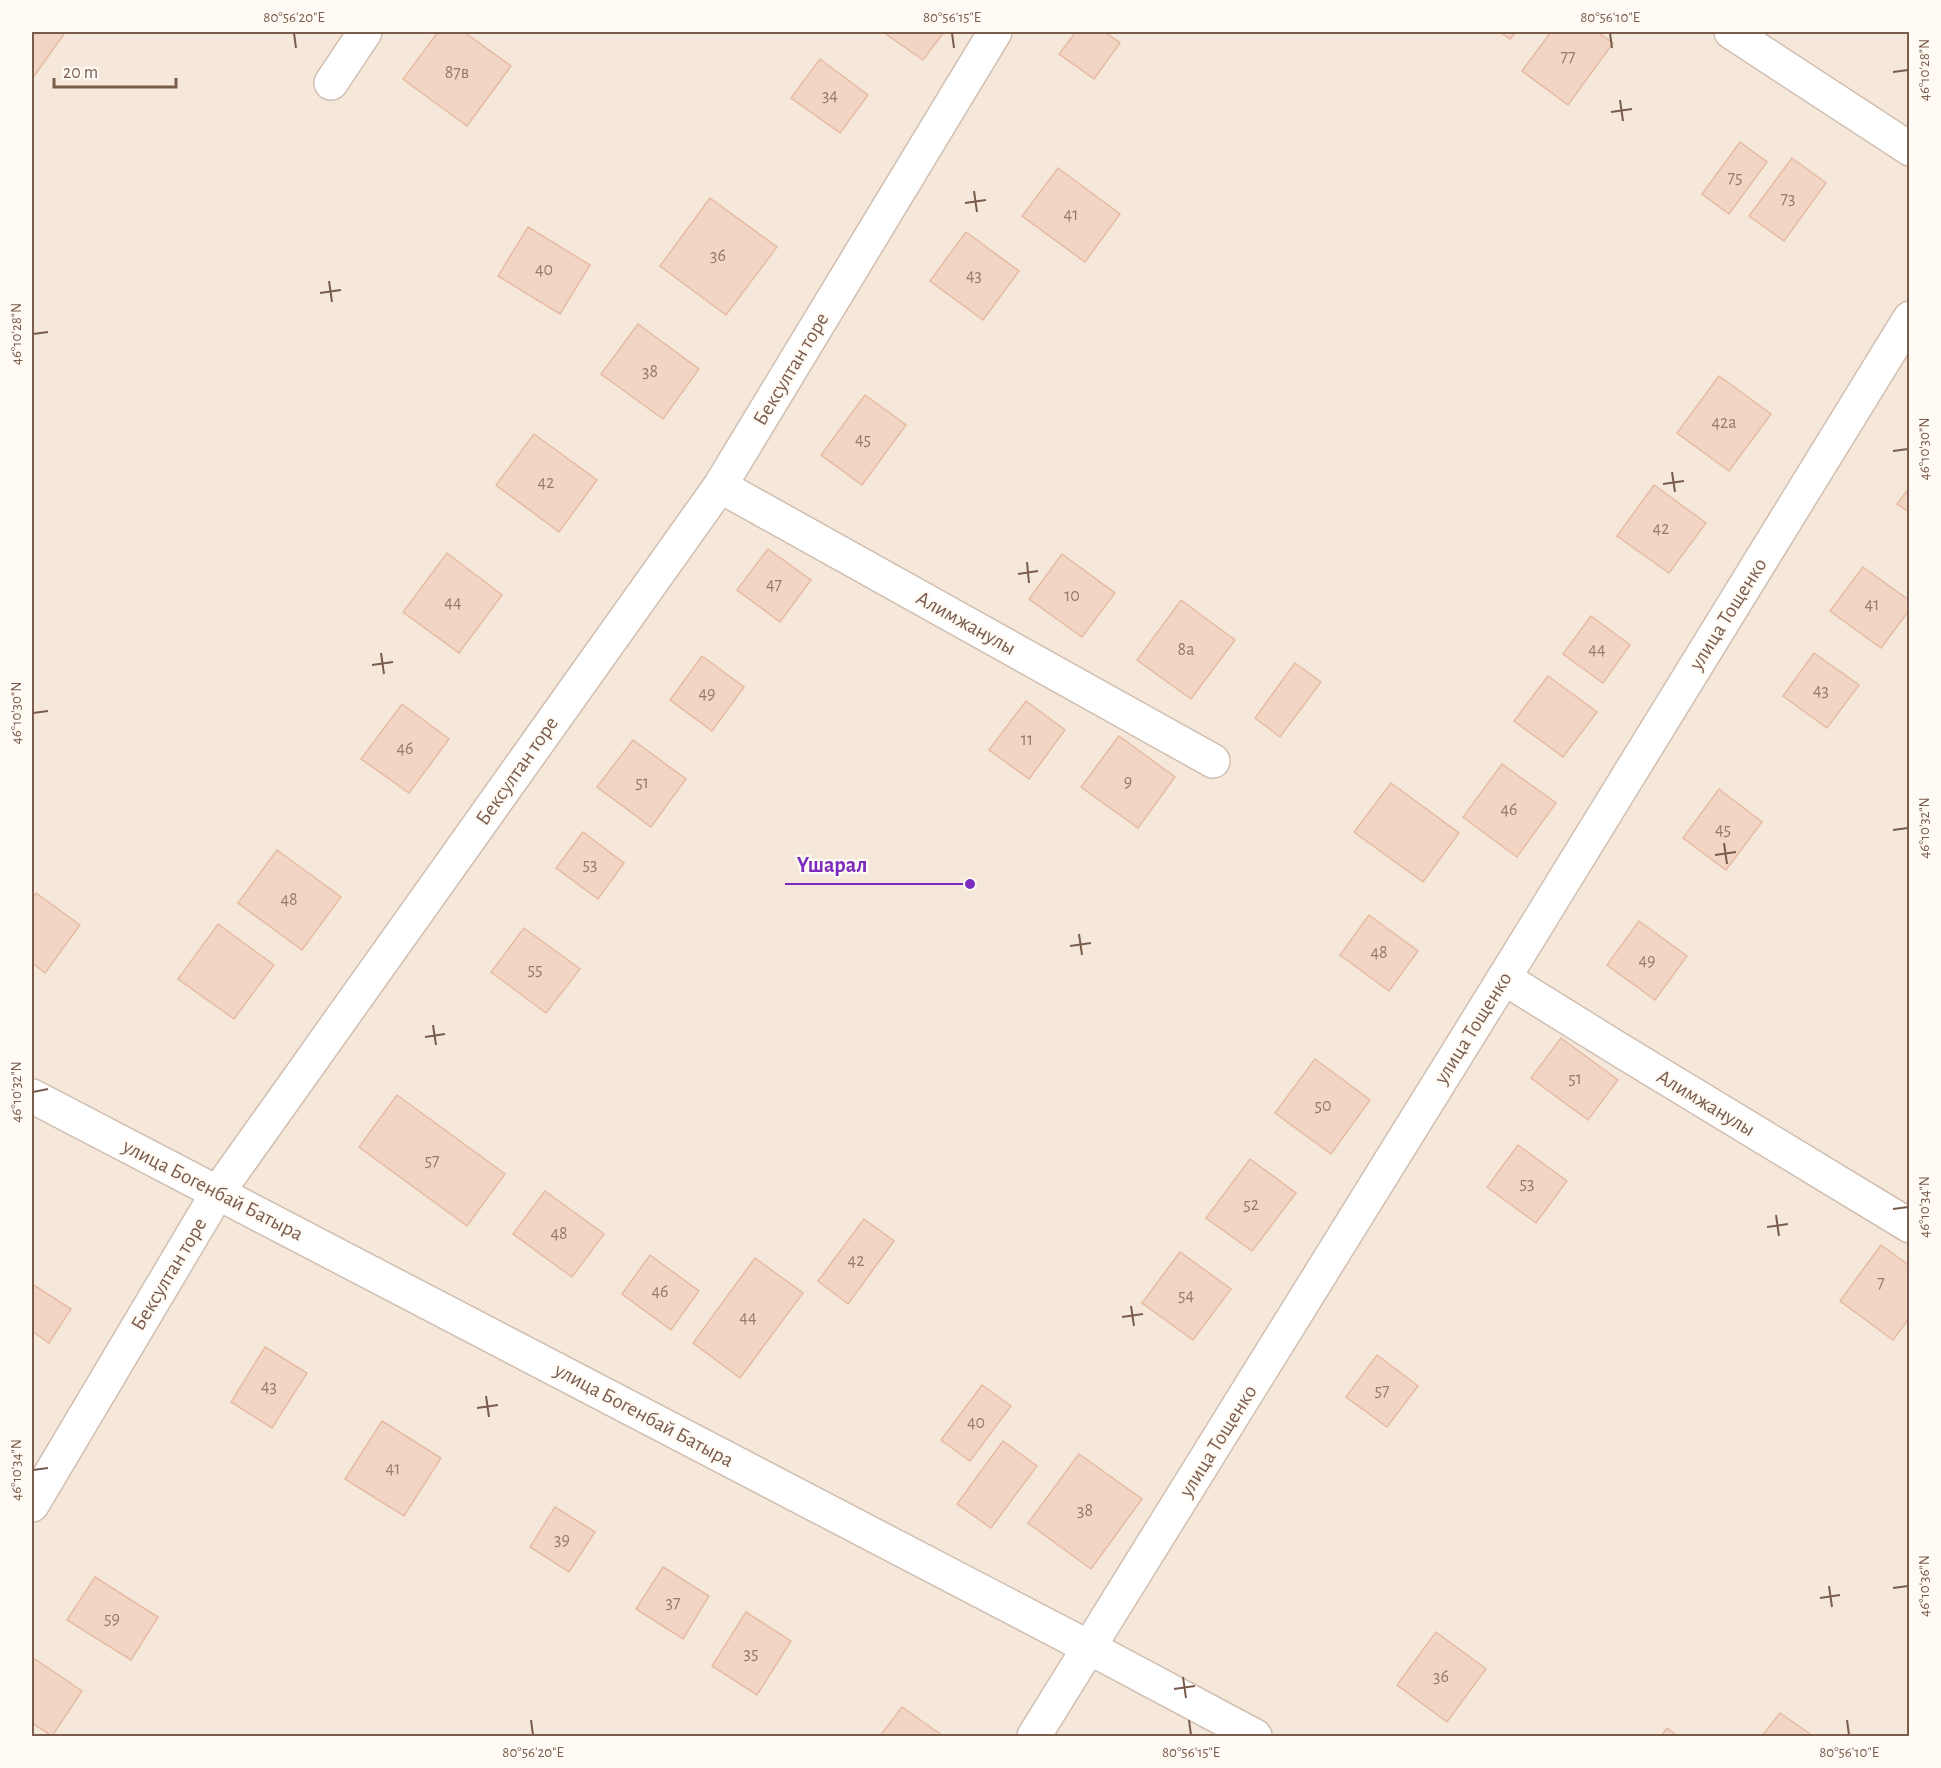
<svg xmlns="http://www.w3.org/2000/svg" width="1941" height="1768" font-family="'Alegreya Sans',sans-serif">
	<rect width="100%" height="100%" fill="#fdf6ec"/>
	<rect fill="#f5e8da" x="32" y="32" width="1877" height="1704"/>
	<g fill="#f3d5c3" stroke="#e6bba3" stroke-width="1.5">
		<polygon points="32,32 60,32 64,34 32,79"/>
		<polygon points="438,32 464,32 511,66 467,126 403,79"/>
		<polygon points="883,32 944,32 923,60"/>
		<polygon points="1076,32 1105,32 1120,43 1094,79 1059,54"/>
		<polygon points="1500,32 1516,32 1510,39"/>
		<polygon points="1551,32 1597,32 1613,43 1568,105 1522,71"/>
		<polygon points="820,59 868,95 840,133 791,98"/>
		<polygon points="1740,142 1767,162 1729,214 1702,194"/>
		<polygon points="1792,158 1826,183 1784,241 1749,216"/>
		<polygon points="1058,168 1120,214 1085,262 1022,216"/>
		<polygon points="710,198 777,247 726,315 660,266"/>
		<polygon points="528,227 590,265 560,314 498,276"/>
		<polygon points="966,232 1019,271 983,320 930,281"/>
		<polygon points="638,324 699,369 663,419 601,374"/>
		<polygon points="1719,376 1771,414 1729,471 1677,433"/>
		<polygon points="865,395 906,425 862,485 821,455"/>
		<polygon points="534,434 597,480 559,532 496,485"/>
		<polygon points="1654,485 1706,523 1669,573 1617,536"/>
		<polygon points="1910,487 1910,513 1897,504"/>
		<polygon points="768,549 811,580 780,622 737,590"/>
		<polygon points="447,553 502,595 459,653 403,612"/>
		<polygon points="1062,554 1115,593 1082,637 1029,599"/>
		<polygon points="1863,567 1910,601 1910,609 1881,648 1830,611"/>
		<polygon points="1181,600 1235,640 1191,699 1137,660"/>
		<polygon points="1591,616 1630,645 1603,683 1563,654"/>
		<polygon points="1814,653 1859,685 1827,728 1783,696"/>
		<polygon points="702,656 744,687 712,731 670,700"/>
		<polygon points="1295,663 1321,682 1280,737 1255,718"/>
		<polygon points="1548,676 1597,712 1563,757 1514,721"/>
		<polygon points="1026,701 1065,730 1029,779 989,750"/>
		<polygon points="402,704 449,739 409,793 361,759"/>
		<polygon points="1119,736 1175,777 1138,828 1081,787"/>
		<polygon points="633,740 686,779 651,827 597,787"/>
		<polygon points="1502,764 1556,803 1517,857 1463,817"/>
		<polygon points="1391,783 1459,833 1423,882 1354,832"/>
		<polygon points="1719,789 1762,822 1726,870 1683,838"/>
		<polygon points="583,832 624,863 598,899 556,868"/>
		<polygon points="277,850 341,897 302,950 238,903"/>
		<polygon points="36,893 80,925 45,973 32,963 32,899"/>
		<polygon points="1369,915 1418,951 1389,991 1340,955"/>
		<polygon points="1639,921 1687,956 1655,1000 1607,965"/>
		<polygon points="218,924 274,965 234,1019 178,979"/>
		<polygon points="524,928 580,969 546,1013 491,972"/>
		<polygon points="1561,1038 1618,1080 1588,1120 1531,1078"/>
		<polygon points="1315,1059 1370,1100 1331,1154 1275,1113"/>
		<polygon points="397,1095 505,1174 467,1226 359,1147"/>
		<polygon points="1518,1145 1567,1181 1536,1223 1487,1187"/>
		<polygon points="1250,1159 1296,1193 1252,1251 1206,1218"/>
		<polygon points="545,1191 604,1234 572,1277 513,1234"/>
		<polygon points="864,1219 894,1241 848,1304 818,1281"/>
		<polygon points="1881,1245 1910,1266 1910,1317 1893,1340 1840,1301"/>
		<polygon points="1180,1252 1231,1289 1193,1340 1142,1303"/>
		<polygon points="650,1255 699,1291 671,1330 622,1294"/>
		<polygon points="755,1258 803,1293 740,1378 693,1343"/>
		<polygon points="32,1284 71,1309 49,1343 32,1331"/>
		<polygon points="265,1347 307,1373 272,1428 231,1402"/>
		<polygon points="1377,1355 1418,1386 1387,1427 1346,1397"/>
		<polygon points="982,1385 1011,1406 970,1461 941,1440"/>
		<polygon points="382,1421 441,1458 404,1516 345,1479"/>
		<polygon points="1003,1441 1037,1466 991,1528 957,1504"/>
		<polygon points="1079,1454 1142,1499 1091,1569 1028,1523"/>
		<polygon points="555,1507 595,1532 569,1572 530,1547"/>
		<polygon points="663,1567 709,1596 683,1639 636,1609"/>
		<polygon points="95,1577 158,1617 131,1660 67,1620"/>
		<polygon points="746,1612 791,1641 757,1695 712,1666"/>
		<polygon points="1436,1632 1486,1669 1447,1722 1397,1685"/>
		<polygon points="32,1657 82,1691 52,1736 32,1723"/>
		<polygon points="902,1707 943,1736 880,1736"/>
		<polygon points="1780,1713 1813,1736 1762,1736"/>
		<polygon points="1667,1728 1678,1736 1661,1736"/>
	</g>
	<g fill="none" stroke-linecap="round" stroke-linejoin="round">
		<defs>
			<g id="minor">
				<polyline points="1731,32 1910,149"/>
				<polyline points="331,83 365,32"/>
				<polyline points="720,486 1213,761"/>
				<polyline points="1504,978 1620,1050 1910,1226"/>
				<polyline points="32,1096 1090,1648 1255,1736"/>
				<polyline points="32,1505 218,1192 720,486 995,32"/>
				<polyline points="1034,1736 1504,978 1910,318"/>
			</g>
		</defs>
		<use href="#minor" stroke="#d1beb0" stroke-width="36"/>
		<use href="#minor" stroke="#fff" stroke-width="33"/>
	</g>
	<path fill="none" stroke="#7a5c4d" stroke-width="2" d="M294,33L296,48M952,33L954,48M1610,33L1612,48M1893,72L1908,70M1620,100L1623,121M1611,112L1632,109M974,191L977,212M965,203L986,200M329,281L332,302M320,293L341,290M33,334L48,332M1893,451L1908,449M1672,472L1675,492M1663,484L1684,481M1027,562L1029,583M1018,574L1038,571M381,653L384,674M372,665L393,662M33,713L48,711M1893,830L1908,828M1724,843L1727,864M1715,855L1736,852M1079,934L1082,955M1070,946L1091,943M433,1025L436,1045M425,1037L445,1034M33,1092L48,1089M1893,1209L1908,1207M1776,1215L1779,1236M1767,1227L1788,1224M1131,1306L1134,1326M1122,1317L1143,1314M486,1396L489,1417M477,1408L498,1405M33,1470L48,1468M1829,1586L1832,1607M1893,1588L1908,1586M1820,1598L1840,1595M1183,1677L1186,1698M1174,1689L1195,1686M531,1720L533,1735M1189,1720L1191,1735M1847,1720L1849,1735"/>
	<g text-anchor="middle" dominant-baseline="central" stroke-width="4.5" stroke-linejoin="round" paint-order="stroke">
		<g font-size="18" fill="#987a6a">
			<text x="1568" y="57">77</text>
			<text x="457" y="73">87в</text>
			<text x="830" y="96">34</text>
			<text x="1735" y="178">75</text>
			<text x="1788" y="199">73</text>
			<text x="1071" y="215">41</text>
			<text x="718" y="256">36</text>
			<text x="544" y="270">40</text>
			<text x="974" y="276">43</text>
			<text x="650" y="372">38</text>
			<text x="1724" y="423">42а</text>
			<text x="863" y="440">45</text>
			<text x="546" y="483">42</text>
			<text x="1661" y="529">42</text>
			<text x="774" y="585">47</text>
			<text x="1072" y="596">10</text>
			<text x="453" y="603">44</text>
			<text x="1872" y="605">41</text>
			<text x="1186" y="650">8а</text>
			<text x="1597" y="650">44</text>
			<text x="1821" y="691">43</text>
			<text x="707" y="694">49</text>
			<text x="1027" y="740">11</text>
			<text x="405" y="749">46</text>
			<text x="1128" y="782">9</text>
			<text x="642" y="783">51</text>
			<text x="1509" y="810">46</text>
			<text x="1723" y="830">45</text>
			<text x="590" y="865">53</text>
			<text x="289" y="900">48</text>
			<text x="1379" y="953">48</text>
			<text x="1647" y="961">49</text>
			<text x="535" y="970">55</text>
			<text x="1575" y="1079">51</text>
			<text x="1323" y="1106">50</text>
			<text x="432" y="1161">57</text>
			<text x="1527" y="1184">53</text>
			<text x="1251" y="1205">52</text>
			<text x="559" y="1234">48</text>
			<text x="856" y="1261">42</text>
			<text x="1881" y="1283">7</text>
			<text x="660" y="1292">46</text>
			<text x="1186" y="1296">54</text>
			<text x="748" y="1318">44</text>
			<text x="269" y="1387">43</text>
			<text x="1382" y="1391">57</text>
			<text x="976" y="1423">40</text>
			<text x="393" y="1469">41</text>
			<text x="1085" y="1511">38</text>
			<text x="562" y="1540">39</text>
			<text x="673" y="1603">37</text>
			<text x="112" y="1619">59</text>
			<text x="751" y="1654">35</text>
			<text x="1441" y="1677">36</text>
		</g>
		<g font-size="21" fill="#7a5c4d" stroke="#fffaf3">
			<text transform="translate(791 369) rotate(-59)">Бексултан торе</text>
			<text transform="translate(1728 614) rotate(-58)">улица Тощенко</text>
			<text transform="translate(966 623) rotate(29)">Алимжанулы</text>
			<text transform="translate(517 771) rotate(-55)">Бексултан торе</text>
			<text transform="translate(1473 1028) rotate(-58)">улица Тощенко</text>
			<text transform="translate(1706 1103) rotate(31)">Алимжанулы</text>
			<text transform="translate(213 1190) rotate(27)">улица Богенбай Батыра</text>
			<text transform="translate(169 1274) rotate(-59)">Бексултан торе</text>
			<text transform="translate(644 1415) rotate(28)">улица Богенбай Батыра</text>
			<text transform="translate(1218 1441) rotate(-58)">улица Тощенко</text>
		</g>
	</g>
	<path fill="none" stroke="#7b2cbf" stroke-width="2" d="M970 884L879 884H785"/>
	<circle fill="#7b2cbf" stroke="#fffaf3" stroke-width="2" cx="970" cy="884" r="6"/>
	<g font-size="22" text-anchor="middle" font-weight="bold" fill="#7b2cbf" stroke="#fffaf3" stroke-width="4.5" stroke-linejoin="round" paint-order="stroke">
		<text x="832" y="872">Үшарал</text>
	</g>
	<rect width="1941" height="1768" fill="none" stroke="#fffaf3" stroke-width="66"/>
	<path d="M54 78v9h122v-9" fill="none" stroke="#7a5c4d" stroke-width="3"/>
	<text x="63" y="78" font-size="18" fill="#7a5c4d" stroke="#fffaf3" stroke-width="4.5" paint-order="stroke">20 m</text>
	<rect x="33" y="33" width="1875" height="1702" fill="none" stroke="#7a5c4d" stroke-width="2"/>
	<g font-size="15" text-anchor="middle" fill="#7a5c4d">
		<text x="294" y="22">80°56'20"E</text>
		<text x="952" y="22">80°56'15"E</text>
		<text x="1610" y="22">80°56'10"E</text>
		<text transform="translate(1924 70) rotate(-90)" y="5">46°10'28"N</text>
		<text transform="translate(16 334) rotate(-90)" y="5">46°10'28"N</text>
		<text transform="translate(1924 449) rotate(-90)" y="5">46°10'30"N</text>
		<text transform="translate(16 713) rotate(-90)" y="5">46°10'30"N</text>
		<text transform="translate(1924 828) rotate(-90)" y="5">46°10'32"N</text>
		<text transform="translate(16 1092) rotate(-90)" y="5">46°10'32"N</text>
		<text transform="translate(1924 1207) rotate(-90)" y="5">46°10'34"N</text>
		<text transform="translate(16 1470) rotate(-90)" y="5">46°10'34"N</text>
		<text transform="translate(1924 1586) rotate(-90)" y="5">46°10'36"N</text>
		<text x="533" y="1757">80°56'20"E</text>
		<text x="1191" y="1757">80°56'15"E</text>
		<text x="1849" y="1757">80°56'10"E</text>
	</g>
</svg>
